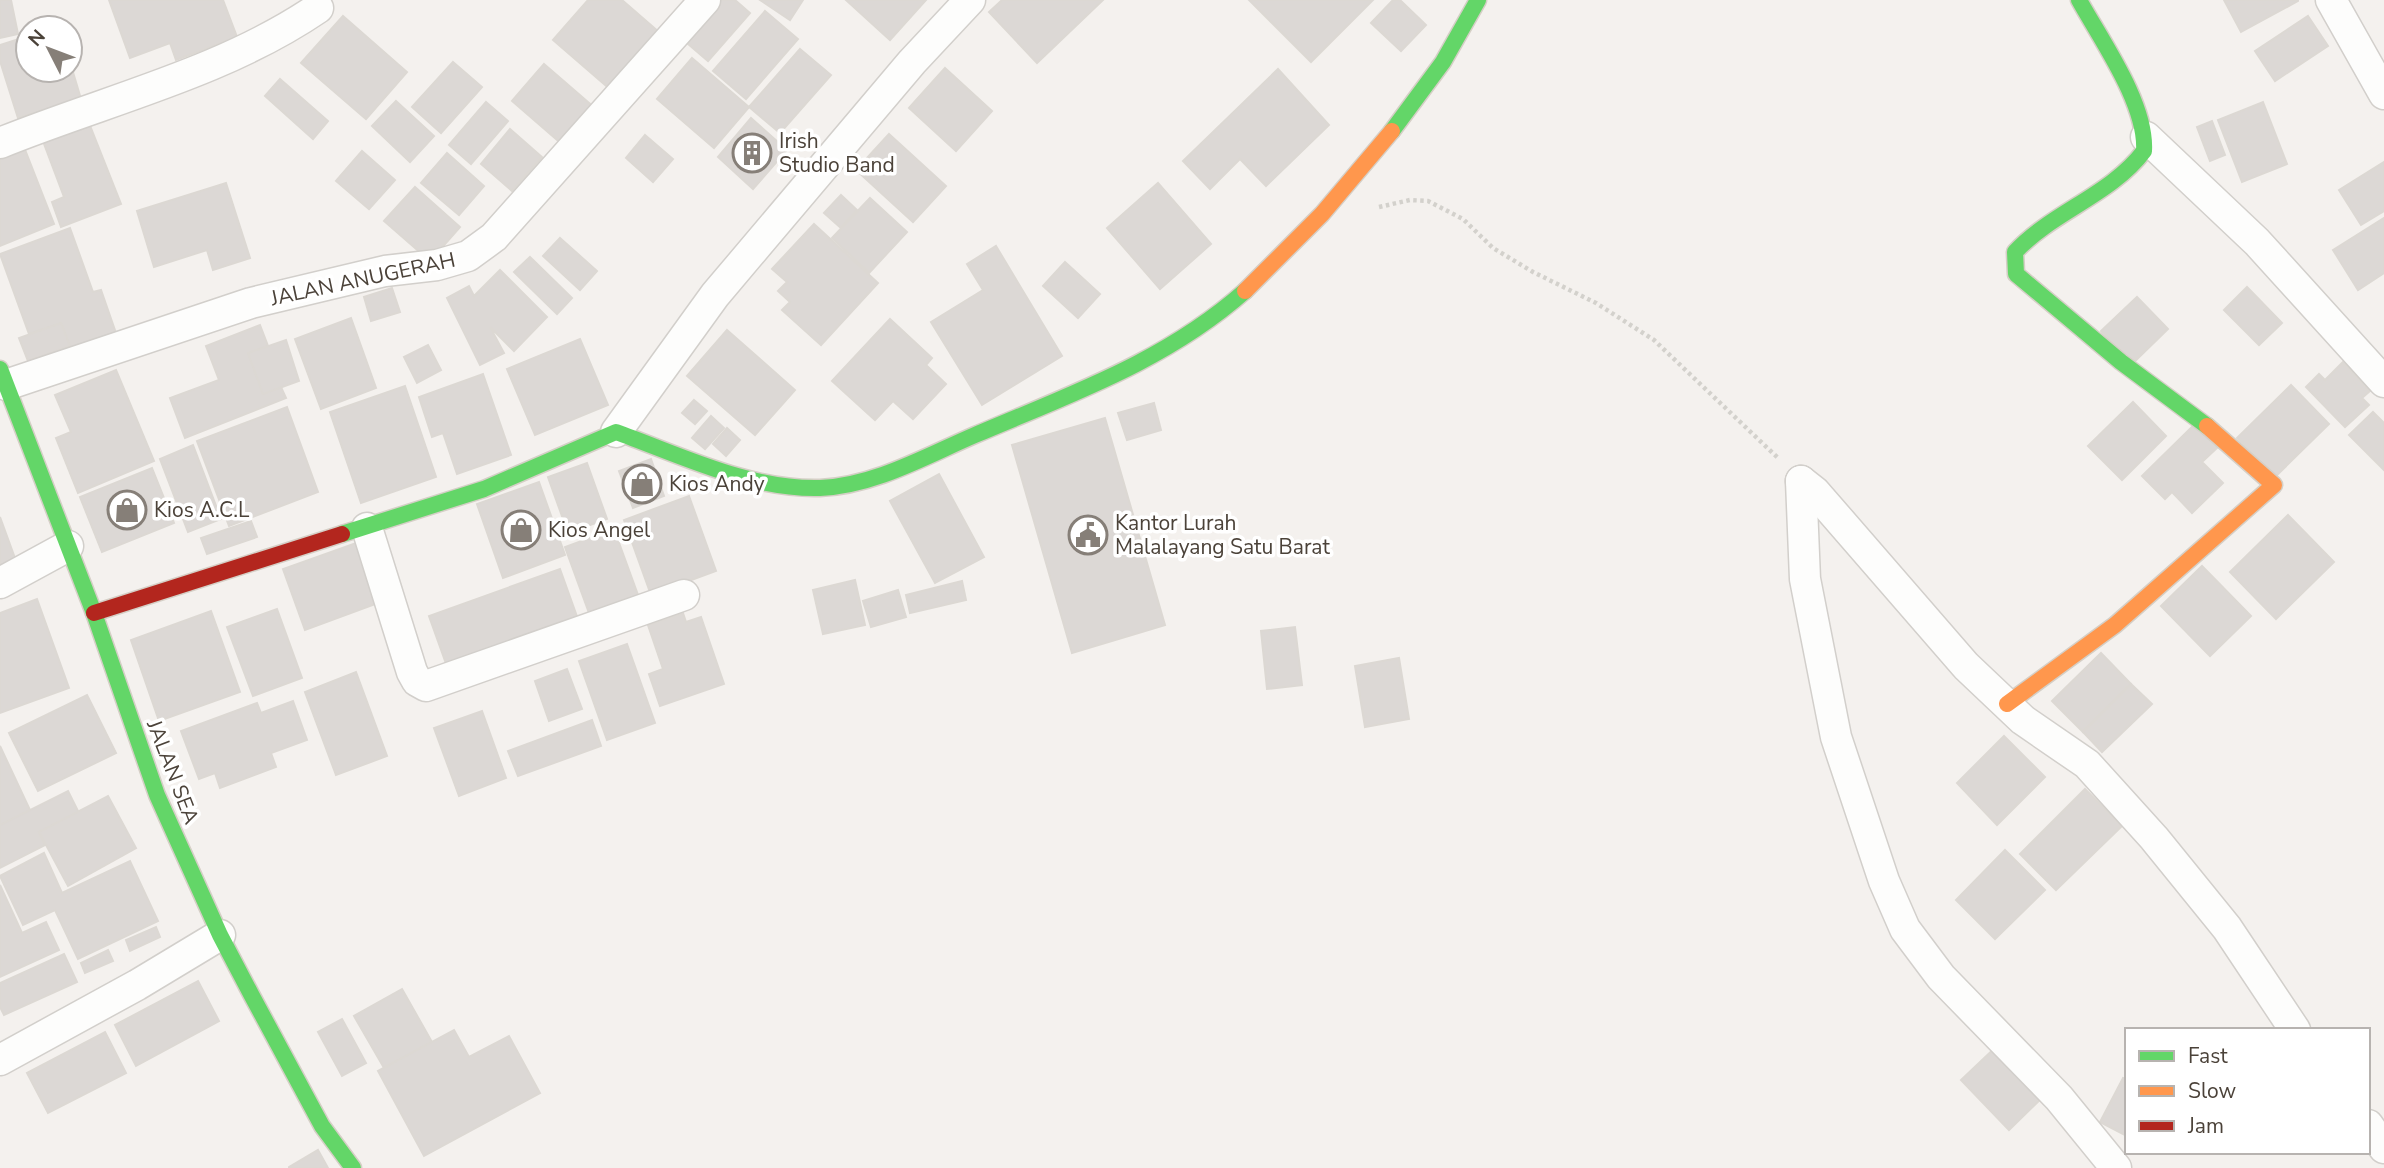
<svg xmlns="http://www.w3.org/2000/svg" width="2384" height="1168" font-family="'Nunito Sans',sans-serif">
	<rect width="100%" height="100%" fill="#f4f1ee"/>
	<g fill="#dcd8d5" stroke="#dcd8d3" stroke-width="2">
		<polygon points="0,0 11,0 18,34 0,38"/>
		<polygon points="109,0 223,0 237,37 176,60 170,43 130,58"/>
		<polygon points="588,0 622,0 659,32 611,90 553,40"/>
		<polygon points="715,0 735,0 750,13 708,61 681,38"/>
		<polygon points="760,0 803,0 790,20"/>
		<polygon points="846,0 926,0 890,40"/>
		<polygon points="1002,0 1103,0 1037,63 989,12"/>
		<polygon points="1249,0 1373,0 1311,62"/>
		<polygon points="1393,0 1400,0 1426,25 1401,51 1371,23"/>
		<polygon points="2224,0 2298,0 2298,1 2241,32"/>
		<polygon points="765,11 798,39 746,99 713,71"/>
		<polygon points="343,16 407,72 366,119 301,63"/>
		<polygon points="2308,16 2328,46 2275,81 2255,51"/>
		<polygon points="28,36 28,70 70,70 70,62 81,99 18,118 0,61 0,45"/>
		<polygon points="800,49 831,75 780,133 749,107"/>
		<polygon points="692,58 749,107 714,148 657,99"/>
		<polygon points="453,62 482,87 441,133 412,107"/>
		<polygon points="544,64 595,108 563,145 512,101"/>
		<polygon points="945,68 992,111 956,151 909,108"/>
		<polygon points="1278,69 1329,125 1266,186 1240,159 1210,189 1183,161"/>
		<polygon points="280,79 328,121 313,139 265,96"/>
		<polygon points="396,101 434,136 410,162 372,126"/>
		<polygon points="486,102 508,121 471,164 449,145"/>
		<polygon points="2263,102 2287,164 2242,182 2218,120"/>
		<polygon points="751,118 787,150 753,189 718,157"/>
		<polygon points="2212,121 2225,155 2210,161 2197,127"/>
		<polygon points="89,123 121,204 61,227 52,202 64,197 43,141"/>
		<polygon points="510,129 542,157 512,191 481,164"/>
		<polygon points="889,134 946,186 913,222 856,170"/>
		<polygon points="645,135 673,159 653,182 626,158"/>
		<polygon points="24,147 54,224 0,246 0,157"/>
		<polygon points="362,151 395,180 369,209 336,181"/>
		<polygon points="447,153 484,186 459,215 421,183"/>
		<polygon points="2384,162 2384,211 2361,225 2339,190"/>
		<polygon points="226,183 250,258 213,270 207,250 154,267 137,211"/>
		<polygon points="1158,183 1211,244 1160,289 1107,228"/>
		<polygon points="415,187 460,227 430,261 384,221"/>
		<polygon points="841,195 857,210 841,228 824,213"/>
		<polygon points="870,198 907,232 869,273 832,238"/>
		<polygon points="2384,218 2384,273 2358,290 2333,250"/>
		<polygon points="814,224 878,283 821,345 782,310 790,302 778,291 787,282 772,269"/>
		<polygon points="70,228 93,292 101,290 118,339 73,355 61,323 29,334 0,254"/>
		<polygon points="560,238 597,271 580,290 543,256"/>
		<polygon points="996,246 1062,356 982,405 931,322 983,290 967,264"/>
		<polygon points="530,257 572,298 557,314 514,272"/>
		<polygon points="1065,262 1100,294 1078,318 1043,286"/>
		<polygon points="500,270 547,317 514,351 490,327 504,353 480,365 447,298 469,286 474,296"/>
		<polygon points="2247,287 2282,323 2259,345 2224,310"/>
		<polygon points="392,288 400,312 371,321 364,297"/>
		<polygon points="2137,297 2168,329 2132,364 2101,331"/>
		<polygon points="351,318 376,388 321,409 295,339"/>
		<polygon points="890,319 932,358 926,365 946,384 913,419 893,401 875,420 832,381"/>
		<polygon points="61,323 70,346 28,361 19,338"/>
		<polygon points="260,325 268,346 248,353 263,394 281,387 286,398 185,438 170,398 219,380 206,346"/>
		<polygon points="727,330 795,390 755,435 687,376"/>
		<polygon points="580,339 608,405 535,435 507,369"/>
		<polygon points="286,340 299,381 263,394 248,353"/>
		<polygon points="428,345 441,370 417,383 404,357"/>
		<polygon points="2343,362 2370,391 2362,398 2369,405 2345,427 2306,387 2319,374 2325,380"/>
		<polygon points="116,370 154,461 78,493 56,438 71,432 55,395"/>
		<polygon points="483,374 511,455 457,474 443,433 432,437 419,397"/>
		<polygon points="2291,385 2329,424 2275,477 2237,438"/>
		<polygon points="405,386 436,477 361,503 330,412"/>
		<polygon points="694,400 707,411 695,424 682,413"/>
		<polygon points="2133,402 2166,436 2122,480 2088,446"/>
		<polygon points="1154,403 1161,430 1127,440 1118,413"/>
		<polygon points="287,407 318,492 229,526 197,441"/>
		<polygon points="2373,412 2384,423 2384,470 2349,435"/>
		<polygon points="711,416 724,428 705,449 692,438"/>
		<polygon points="1105,418 1165,625 1072,653 1012,445"/>
		<polygon points="2195,424 2218,447 2202,462 2223,483 2192,513 2172,492 2165,499 2142,476"/>
		<polygon points="727,428 740,440 726,456 713,444"/>
		<polygon points="193,445 221,519 188,532 160,459"/>
		<polygon points="651,459 664,496 633,508 619,471"/>
		<polygon points="587,463 607,519 568,533 548,477"/>
		<polygon points="152,468 174,523 102,552 80,497"/>
		<polygon points="939,474 984,557 935,583 890,501"/>
		<polygon points="539,482 565,555 503,578 477,504"/>
		<polygon points="689,496 716,571 651,595 624,520"/>
		<polygon points="2288,515 2334,562 2276,619 2230,572"/>
		<polygon points="0,517 16,561 0,567"/>
		<polygon points="251,521 257,537 207,554 201,538"/>
		<polygon points="614,529 638,595 589,613 565,547"/>
		<polygon points="359,542 381,602 305,630 283,569"/>
		<polygon points="2202,566 2251,616 2210,656 2161,606"/>
		<polygon points="560,569 580,625 449,672 429,616"/>
		<polygon points="855,580 865,625 823,634 813,590"/>
		<polygon points="962,581 966,600 910,613 906,595"/>
		<polygon points="898,590 906,617 871,627 863,601"/>
		<polygon points="37,599 69,688 0,713 0,613"/>
		<polygon points="277,609 302,678 253,696 227,627"/>
		<polygon points="211,611 240,692 159,721 131,640"/>
		<polygon points="683,613 686,622 701,617 724,684 660,706 649,674 663,669 648,625"/>
		<polygon points="1295,627 1302,685 1267,689 1261,631"/>
		<polygon points="627,644 655,723 607,740 579,661"/>
		<polygon points="2101,653 2131,684 2083,732 2052,701"/>
		<polygon points="1399,658 1409,719 1365,727 1355,666"/>
		<polygon points="567,669 582,709 549,721 535,681"/>
		<polygon points="356,672 387,756 336,775 305,692"/>
		<polygon points="2131,684 2152,704 2102,752 2083,732"/>
		<polygon points="87,695 116,753 38,791 9,733"/>
		<polygon points="293,701 307,740 271,753 276,767 220,788 215,773 199,779 181,731 257,703 261,713"/>
		<polygon points="482,711 506,778 459,796 434,728"/>
		<polygon points="592,720 601,746 518,776 508,751"/>
		<polygon points="2004,736 2045,777 1997,825 1957,783"/>
		<polygon points="0,746 30,810 0,825"/>
		<polygon points="2085,789 2122,826 2056,890 2020,854"/>
		<polygon points="68,791 79,813 39,832 45,845 0,868 0,825"/>
		<polygon points="108,796 136,848 68,886 39,832"/>
		<polygon points="2005,850 2045,890 1995,939 1956,900"/>
		<polygon points="44,853 62,893 130,861 158,921 78,959 55,910 23,925 0,876"/>
		<polygon points="0,885 22,933 46,922 59,950 0,977"/>
		<polygon points="156,927 160,937 130,951 126,940"/>
		<polygon points="108,950 113,961 85,973 81,963"/>
		<polygon points="64,954 77,982 4,1015 0,1007 0,983"/>
		<polygon points="198,981 219,1021 136,1066 115,1025"/>
		<polygon points="402,989 432,1042 384,1068 354,1016"/>
		<polygon points="342,1019 366,1063 342,1076 318,1032"/>
		<polygon points="454,1030 469,1057 509,1036 540,1093 424,1156 378,1071"/>
		<polygon points="105,1032 126,1073 48,1113 27,1073"/>
		<polygon points="1998,1045 2045,1095 2009,1130 1961,1080"/>
		<polygon points="2123,1078 2127,1080 2127,1136 2100,1122"/>
		<polygon points="318,1150 328,1168 289,1168 289,1167"/>
	</g>
	<g fill="none" stroke-linecap="round" stroke-linejoin="round">
		<defs>
			<g id="street">
				<polyline points="2331,0 2384,94"/>
				<polyline points="2146,137 2257,242 2384,382"/>
				<path d="M0,143C106,100 223,73 318,8"/>
				<polyline points="6,385 251,303 385,271 437,265 468,256 494,237 705,0"/>
				<polyline points="616,432 715,295 912,62 970,0"/>
				<polyline points="1801,481 1805,579 1836,737 1884,881 1905,929 1941,977 2059,1098 2116,1168"/>
				<polyline points="1801,481 1815,492 1966,666 2023,720 2087,764 2154,838 2227,928 2295,1030"/>
				<polyline points="367,528 412,672 417,681 426,686 684,595"/>
				<polyline points="0,583 68,546"/>
				<polyline points="0,1060 137,985 220,935"/>
				<polyline points="2368,1125 2384,1148"/>
			</g>
			<g id="fast">
				<path d="M2079,0C2101,40 2147,104 2144,151C2111,195 2052,212 2015,252L2016,274L2121,362L2207,426"/>
				<polyline points="1392,131 1443,62 1478,0"/>
				<polyline points="0,369 94,613 157,795 220,935 252,996 322,1126 353,1168"/>
				<path d="M342,534L484,489L616,432C680,455 750,490 820,488C874,486 926,456 975,435C1071,394 1166,361 1245,291"/>
			</g>
			<g id="slow">
				<polyline points="1245,291 1322,214 1392,131"/>
				<polyline points="2007,704 2115,625 2274,485 2207,426"/>
			</g>
			<polyline id="jam" points="94,613 342,534"/>
		</defs>
		<use href="#street" stroke="#d2cfcb" stroke-width="33"/>
		<use href="#fast" stroke="#d5cfc6" stroke-width="19"/>
		<use href="#slow" stroke="#d5cfc6" stroke-width="19"/>
		<use href="#jam" stroke="#d5cfc6" stroke-width="19"/>
		<polyline stroke="#d3d1cc" stroke-width="4.5" stroke-dasharray="3.5 3.5" stroke-linecap="butt" points="1379,207 1410,200 1428,201 1463,219 1493,248 1533,272 1596,303 1654,340 1778,458"/>
		<use href="#street" stroke="#fdfdfc" stroke-width="30"/>
		<use href="#fast" stroke="#63d668" stroke-width="16"/>
		<use href="#slow" stroke="#ff974d" stroke-width="16"/>
		<use href="#jam" stroke="#b3261e" stroke-width="16"/>
	</g>
	<defs>
		<symbol id="building-ring" viewBox="-11 -11 22 22"><circle r="9.5" fill="#fff" stroke="#867f78" stroke-width="1.5"/><path d="M-4-6H4V6H1V3H-1V6H-4ZM-2.5-4.3h1.7v1.8h-1.7ZM.8-4.3h1.7v1.8H.8ZM-2.5-1h1.7V.8h-1.7ZM.8-1h1.7V.8H.8Z" fill="#867f78"/></symbol>
		<symbol id="shop-ring" viewBox="-11 -11 22 22"><circle r="9.5" fill="#fff" stroke="#867f78" stroke-width="1.5"/><path d="M-5-2.5h2.3a2.7 3.5 0 0 1 5.4 0H5L5.5 6h-11ZM-1.5-2.5h3a1.5 2.3 0 0 0-3 0Z" fill="#867f78"/></symbol>
		<symbol id="civic-ring" viewBox="-11 -11 22 22"><circle r="9.5" fill="#fff" stroke="#867f78" stroke-width="1.5"/><path d="M-.6-6.5H3V-4.5H.6V-3L4-1V1h2V6H-6V1h2V-1L-.6-3ZM-1.2 2.5V6h2.4V2.5Z" fill="#867f78"/></symbol>
	</defs>
	<g fill-rule="evenodd">
		<use href="#building-ring" x="730" y="131" width="44" height="44"/>
		<use href="#shop-ring" x="620" y="462" width="44" height="44"/>
		<use href="#shop-ring" x="105" y="488" width="44" height="44"/>
		<use href="#shop-ring" x="499" y="508" width="44" height="44"/>
		<use href="#civic-ring" x="1066" y="513" width="44" height="44"/>
	</g>
	<g text-anchor="middle" dominant-baseline="central" stroke-width="7" stroke-linejoin="round" paint-order="stroke">
		<g font-size="21" fill="#4b4239" stroke="#fff" text-anchor="start">
			<text x="779" y="141">Irish<tspan x="779" dy="24">Studio Band</tspan></text>
			<text x="669" y="484">Kios Andy</text>
			<text x="154" y="510">Kios A.C.L</text>
			<text x="1115" y="523">Kantor Lurah<tspan x="1115" dy="24">Malalayang Satu Barat</tspan></text>
			<text x="548" y="530">Kios Angel</text>
		</g>
		<g font-size="21" fill="#4b4239" stroke="#fff">
			<text transform="translate(363 279) rotate(-12)">JALAN ANUGERAH</text>
			<text transform="translate(173 772) rotate(69)">JALAN SEA</text>
		</g>
	</g>
	<rect x="2125" y="1028" width="245" height="126" fill="#ffffff" stroke="#b7b3b0" stroke-width="2"/>
	<rect x="2139" y="1051" width="35" height="10" fill="#63d668" stroke="#b7b3b0" stroke-width="2"/>
	<text x="2188" y="1063" font-size="21" fill="#4b4239">Fast</text>
	<rect x="2139" y="1086" width="35" height="10" fill="#ff974d" stroke="#b7b3b0" stroke-width="2"/>
	<text x="2188" y="1098" font-size="21" fill="#4b4239">Slow</text>
	<rect x="2139" y="1121" width="35" height="10" fill="#b3261e" stroke="#b7b3b0" stroke-width="2"/>
	<text x="2188" y="1133" font-size="21" fill="#4b4239">Jam</text>
	<g transform="translate(49 49) rotate(312)"><circle r="33" fill="#ffffff" stroke="#b7b3b0" stroke-width="2"/>
	<path d="M0-5L12 26L0 18L-12 26Z" fill="#867f78"/>
	<text y="-10" font-size="19" font-weight="bold" text-anchor="middle" fill="#4b4239">N</text>
	</g>
</svg>
